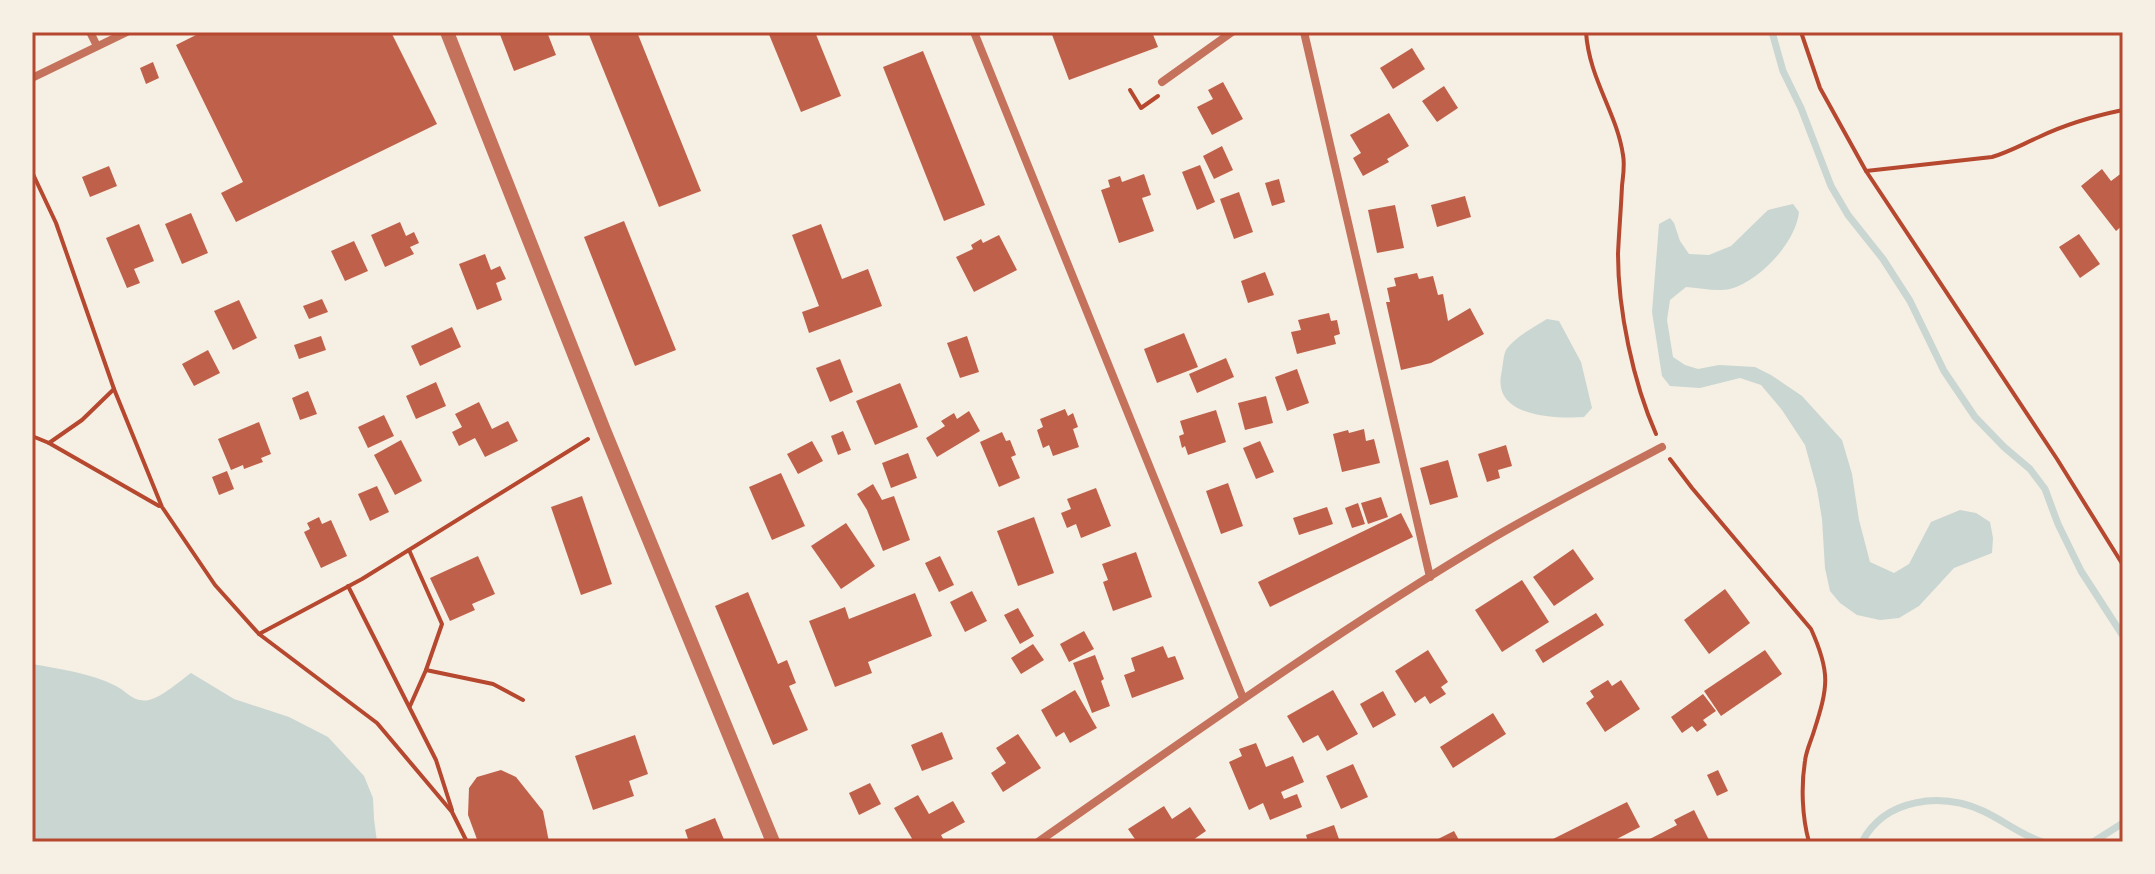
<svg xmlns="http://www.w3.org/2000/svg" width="2155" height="874" font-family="'IBM Plex Serif',serif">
	<rect width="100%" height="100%" fill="#f6efe4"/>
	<g fill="#c9d6d2">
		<path d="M1793,204L1799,212C1796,242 1760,281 1730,289C1717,292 1700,288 1686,287L1670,300L1667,320L1673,357L1685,365L1698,369L1719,365L1755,367L1771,375L1802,396L1842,440L1852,474L1859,520L1870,562L1894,573L1909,564L1931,522L1960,510L1976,513L1990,522L1993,538L1992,553L1954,568L1919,606L1899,618L1880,620L1857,615L1840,603L1830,591L1825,568L1822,519L1817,489L1805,445L1782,410L1761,385L1740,378L1700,388L1670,386L1662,376L1652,312L1659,224L1670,218L1674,223L1680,241L1689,254L1709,255L1731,246L1768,210Z"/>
		<path d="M1547,319L1559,321L1581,362L1592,408L1584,417C1555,419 1494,417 1501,375C1503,367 1503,356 1506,350C1515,337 1534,327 1547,319Z"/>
		<path d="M32,664C59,669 91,673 116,686C128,692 133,703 149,700C162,697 180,681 191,673L234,699L289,717L328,737L364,776L373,798L374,819L377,842H32Z"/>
	</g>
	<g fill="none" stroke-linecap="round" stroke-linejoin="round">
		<g stroke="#c9d6d2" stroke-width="7">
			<polyline points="1772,32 1783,71 1801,108 1831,186 1848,215 1883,259 1910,301 1944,371 1975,417 2004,447 2030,469 2045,489 2058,524 2081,571 2123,636"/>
			<path d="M1862,842C1885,798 1941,792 1983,811C2003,820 2022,836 2043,842"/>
			<polyline points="2093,842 2123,823"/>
		</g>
	</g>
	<g fill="#bf614a">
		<polygon points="202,32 391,32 437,124 236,222 221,193 243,182 176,45"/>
		<polygon points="499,32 547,32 556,55 514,71"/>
		<polygon points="588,32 637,32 701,191 659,207"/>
		<polygon points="768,32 815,32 841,96 801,112"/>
		<polygon points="1051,32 1152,32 1158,47 1069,80"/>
		<polygon points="1412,48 1425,69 1393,89 1380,68"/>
		<polygon points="923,51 985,205 944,221 883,67"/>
		<polygon points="153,62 159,78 146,84 140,68"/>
		<polygon points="1223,82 1243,119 1212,135 1197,107 1213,99 1208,90"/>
		<polygon points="1444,86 1458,108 1437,122 1422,101"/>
		<polygon points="1389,113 1409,146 1387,159 1389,162 1363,176 1353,158 1361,153 1350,135"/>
		<polygon points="1222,146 1233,170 1214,179 1203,156"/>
		<polygon points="1200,165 1215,202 1197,210 1182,172"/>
		<polygon points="109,166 117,186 90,197 82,177"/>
		<polygon points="2102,169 2111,181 2123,172 2123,225 2116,231 2081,186"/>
		<polygon points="1144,174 1151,195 1142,198 1154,231 1119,243 1101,190 1110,187 1108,180 1120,176 1122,182"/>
		<polygon points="1279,179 1285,202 1272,206 1265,183"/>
		<polygon points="1239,192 1253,232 1234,239 1220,199"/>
		<polygon points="1465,196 1471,217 1437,227 1431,205"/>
		<polygon points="1395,205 1404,248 1377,253 1368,210"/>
		<polygon points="191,213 208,253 182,264 165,224"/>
		<polygon points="624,221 676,350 635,366 584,237"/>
		<polygon points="400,222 406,236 414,232 419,243 410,247 414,254 385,267 371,235"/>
		<polygon points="139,224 154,261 134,269 140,283 127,288 106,238"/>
		<polygon points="821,224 842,279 868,269 882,306 809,333 802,312 819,306 792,235"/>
		<polygon points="2079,234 2100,264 2080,278 2059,247"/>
		<polygon points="999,235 1017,270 974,292 956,257 973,249 971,245 981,239 983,243"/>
		<polygon points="354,241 368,271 345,281 331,251"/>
		<polygon points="485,254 491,270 500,266 506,279 496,283 502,300 477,310 459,264"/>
		<polygon points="1265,272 1274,295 1248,303 1241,281"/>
		<polygon points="1417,273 1419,279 1433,276 1438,295 1443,294 1448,321 1470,308 1484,334 1431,363 1401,370 1386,302 1390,302 1387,288 1396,286 1394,278"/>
		<polygon points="322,299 328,312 309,319 303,306"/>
		<polygon points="239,300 257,338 233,350 214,311"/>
		<polygon points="1329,313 1331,321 1337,320 1340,334 1334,336 1336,344 1297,354 1291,332 1301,330 1298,320"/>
		<polygon points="452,327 461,347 420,366 411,346"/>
		<polygon points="1184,333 1198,367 1157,383 1144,349"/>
		<polygon points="321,336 326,350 299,359 294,345"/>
		<polygon points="967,336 979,372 960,378 947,343"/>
		<polygon points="208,350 220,373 194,386 182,364"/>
		<polygon points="1226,358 1234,377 1197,393 1189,374"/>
		<polygon points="840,359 853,392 830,402 816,368"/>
		<polygon points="1297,369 1309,403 1287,411 1275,377"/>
		<polygon points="436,382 446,406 416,419 406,396"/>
		<polygon points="900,383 918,427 875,445 856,401"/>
		<polygon points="308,391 317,414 300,420 292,398"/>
		<polygon points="1266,396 1273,423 1245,430 1238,403"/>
		<polygon points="479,402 492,429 508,421 518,441 485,457 475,438 459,446 452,432 462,427 455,414"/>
		<polygon points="1065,409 1068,416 1073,413 1078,427 1073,429 1079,447 1053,456 1049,445 1043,448 1037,430 1043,427 1040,419"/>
		<polygon points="1216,410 1226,442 1188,455 1185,446 1182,448 1179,436 1184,434 1180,421"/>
		<polygon points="969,411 980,431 937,457 926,438 945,426 941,421 954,413 957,419"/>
		<polygon points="384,415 394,436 368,448 358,427"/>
		<polygon points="259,422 271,454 261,458 263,462 244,469 243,465 231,470 218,439"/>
		<polygon points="1364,429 1366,441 1374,439 1380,463 1342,472 1333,434 1348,430 1349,433"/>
		<polygon points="843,431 851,450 838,455 831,436"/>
		<polygon points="1002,432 1006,441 1010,440 1016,455 1011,457 1020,478 999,487 980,442"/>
		<polygon points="401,440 422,481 395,495 374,455"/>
		<polygon points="812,441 823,461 798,474 787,454"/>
		<polygon points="1260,441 1274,472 1256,479 1243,448"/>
		<polygon points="1506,445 1512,466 1498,470 1500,478 1487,482 1478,454"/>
		<polygon points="908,453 917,478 891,488 882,463"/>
		<polygon points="1448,460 1458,497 1430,505 1420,468"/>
		<polygon points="227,471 234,489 219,495 212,477"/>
		<polygon points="781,473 805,526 772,540 749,487"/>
		<polygon points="1228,483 1243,526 1221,534 1206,491"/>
		<polygon points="873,484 882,500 894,496 910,540 883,551 867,510 857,494"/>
		<polygon points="377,486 389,512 370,521 358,494"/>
		<polygon points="1096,488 1111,526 1081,538 1076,524 1067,528 1061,513 1071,509 1067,499"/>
		<polygon points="582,496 612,584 581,595 551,507"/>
		<polygon points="1381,497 1388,517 1368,524 1361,503"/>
		<polygon points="1358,503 1365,524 1352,528 1345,508"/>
		<polygon points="1327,507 1333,524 1299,535 1293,518"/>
		<polygon points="1401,513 1413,537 1270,607 1258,582"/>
		<polygon points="319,517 322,524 331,520 347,556 321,568 304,532 310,529 307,523"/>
		<polygon points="1034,517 1054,573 1018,586 997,531"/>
		<polygon points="846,523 875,566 841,589 811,546"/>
		<polygon points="1573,549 1594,579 1554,606 1533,577"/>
		<polygon points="1136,552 1152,597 1113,611 1103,582 1108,580 1102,564"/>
		<polygon points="478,556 495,594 472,604 475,610 450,621 430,578"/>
		<polygon points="940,556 954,585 939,592 925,563"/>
		<polygon points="1522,580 1549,622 1502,652 1475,610"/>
		<polygon points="1725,589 1750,623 1709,654 1684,620"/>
		<polygon points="972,591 987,621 965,632 950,602"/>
		<polygon points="748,592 778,664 787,660 796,683 789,686 808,730 773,745 715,606"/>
		<polygon points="915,593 932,636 868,662 872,673 835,687 809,621 845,607 849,619"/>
		<polygon points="1018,608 1034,636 1020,644 1004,615"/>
		<polygon points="1596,613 1604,625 1543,663 1535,650"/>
		<polygon points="1084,631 1094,649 1069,662 1060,644"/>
		<polygon points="1033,644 1044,660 1021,674 1011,658"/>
		<polygon points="1163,646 1168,658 1175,656 1184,679 1132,698 1124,675 1135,671 1131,658"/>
		<polygon points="1428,650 1448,682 1441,687 1446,694 1430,704 1425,696 1415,703 1395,671"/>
		<polygon points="1765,650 1782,674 1721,716 1704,691"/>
		<polygon points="1095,655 1104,679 1101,681 1110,706 1092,713 1073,663"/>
		<polygon points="1608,680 1612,686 1621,680 1640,709 1605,732 1586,703 1594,697 1590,691"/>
		<polygon points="1075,690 1097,728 1070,743 1064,732 1056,737 1041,710"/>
		<polygon points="1333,690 1358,734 1327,751 1318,735 1303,743 1287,716"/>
		<polygon points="1383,691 1396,715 1373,728 1360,704"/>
		<polygon points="1703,694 1716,711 1703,720 1707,725 1697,732 1692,726 1682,733 1671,717"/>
		<polygon points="1493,713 1506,734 1453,768 1440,747"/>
		<polygon points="942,732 953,759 922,771 911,745"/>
		<polygon points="1018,734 1041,768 1003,792 991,773 1006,763 996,748"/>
		<polygon points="635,735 648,774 629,781 634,796 593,810 575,756"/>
		<polygon points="1256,743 1266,767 1293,756 1304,782 1281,792 1284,799 1297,794 1302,807 1270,820 1263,803 1249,810 1229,762 1242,756 1239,749"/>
		<polygon points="1353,764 1368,797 1341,809 1326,776"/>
		<polygon points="501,770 516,777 543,811 549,842 478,842 468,815 469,788 477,777"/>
		<polygon points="1718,770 1728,791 1717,796 1707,775"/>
		<polygon points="870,783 881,804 859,815 849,793"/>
		<polygon points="918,795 929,814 953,801 965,822 941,835 945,842 914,842 894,808"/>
		<polygon points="1627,802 1640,827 1611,842 1547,842"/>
		<polygon points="1164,806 1172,819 1190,807 1206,831 1190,842 1137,842 1128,829"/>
		<polygon points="1694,810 1710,842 1644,842 1677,825 1674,820"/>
		<polygon points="715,818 725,842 689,842 685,830"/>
		<polygon points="1334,825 1340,842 1308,842 1306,835"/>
		<polygon points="1454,831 1460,842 1432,842"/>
	</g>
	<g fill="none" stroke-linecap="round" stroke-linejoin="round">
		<g stroke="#b5482f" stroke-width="4">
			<path d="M1586,32C1589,79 1617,113 1623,155C1625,165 1623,176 1622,186C1621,209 1619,231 1618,254C1618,310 1633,382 1656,434"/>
			<polyline points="1801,32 1820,88 1866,171 2057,459 2123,565"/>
			<polyline points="1130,90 1141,108 1158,96"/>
			<path d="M1866,171L1992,157C2009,152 2023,144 2039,137C2066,124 2094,116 2123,110"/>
			<polyline points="32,172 56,223 114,389 162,507 215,585 259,634 377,723 452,812 467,842"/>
			<polyline points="32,436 49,443 159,506"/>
			<polyline points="49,443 82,420 114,389"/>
			<path d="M1670,459L1692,488L1811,629C1831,673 1828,687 1814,731C1811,741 1806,751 1805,761C1801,786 1802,817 1809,842"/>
			<polyline points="409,550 442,624 426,670 410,706"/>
			<polyline points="348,586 436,760 452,810"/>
			<polyline points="259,634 362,579 588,439"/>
			<polyline points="426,670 493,684 523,700"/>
		</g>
		<g stroke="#c5725c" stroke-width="8">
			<polyline points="90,32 97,46"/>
			<polyline points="974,32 1243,698"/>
			<polyline points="1304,32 1430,577"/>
			<polyline points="32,78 127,32"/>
			<polyline points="1162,82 1232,32"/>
			<path d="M1038,842C1187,738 1335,632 1491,539C1547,506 1605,477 1662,447"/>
		</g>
		<polyline stroke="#c5725c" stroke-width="14" points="447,32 604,430 773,842"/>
	</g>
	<rect width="2155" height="874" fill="none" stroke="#f6efe4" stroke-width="68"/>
	<rect x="34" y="34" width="2087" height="806" fill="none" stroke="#b5482f" stroke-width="3"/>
</svg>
